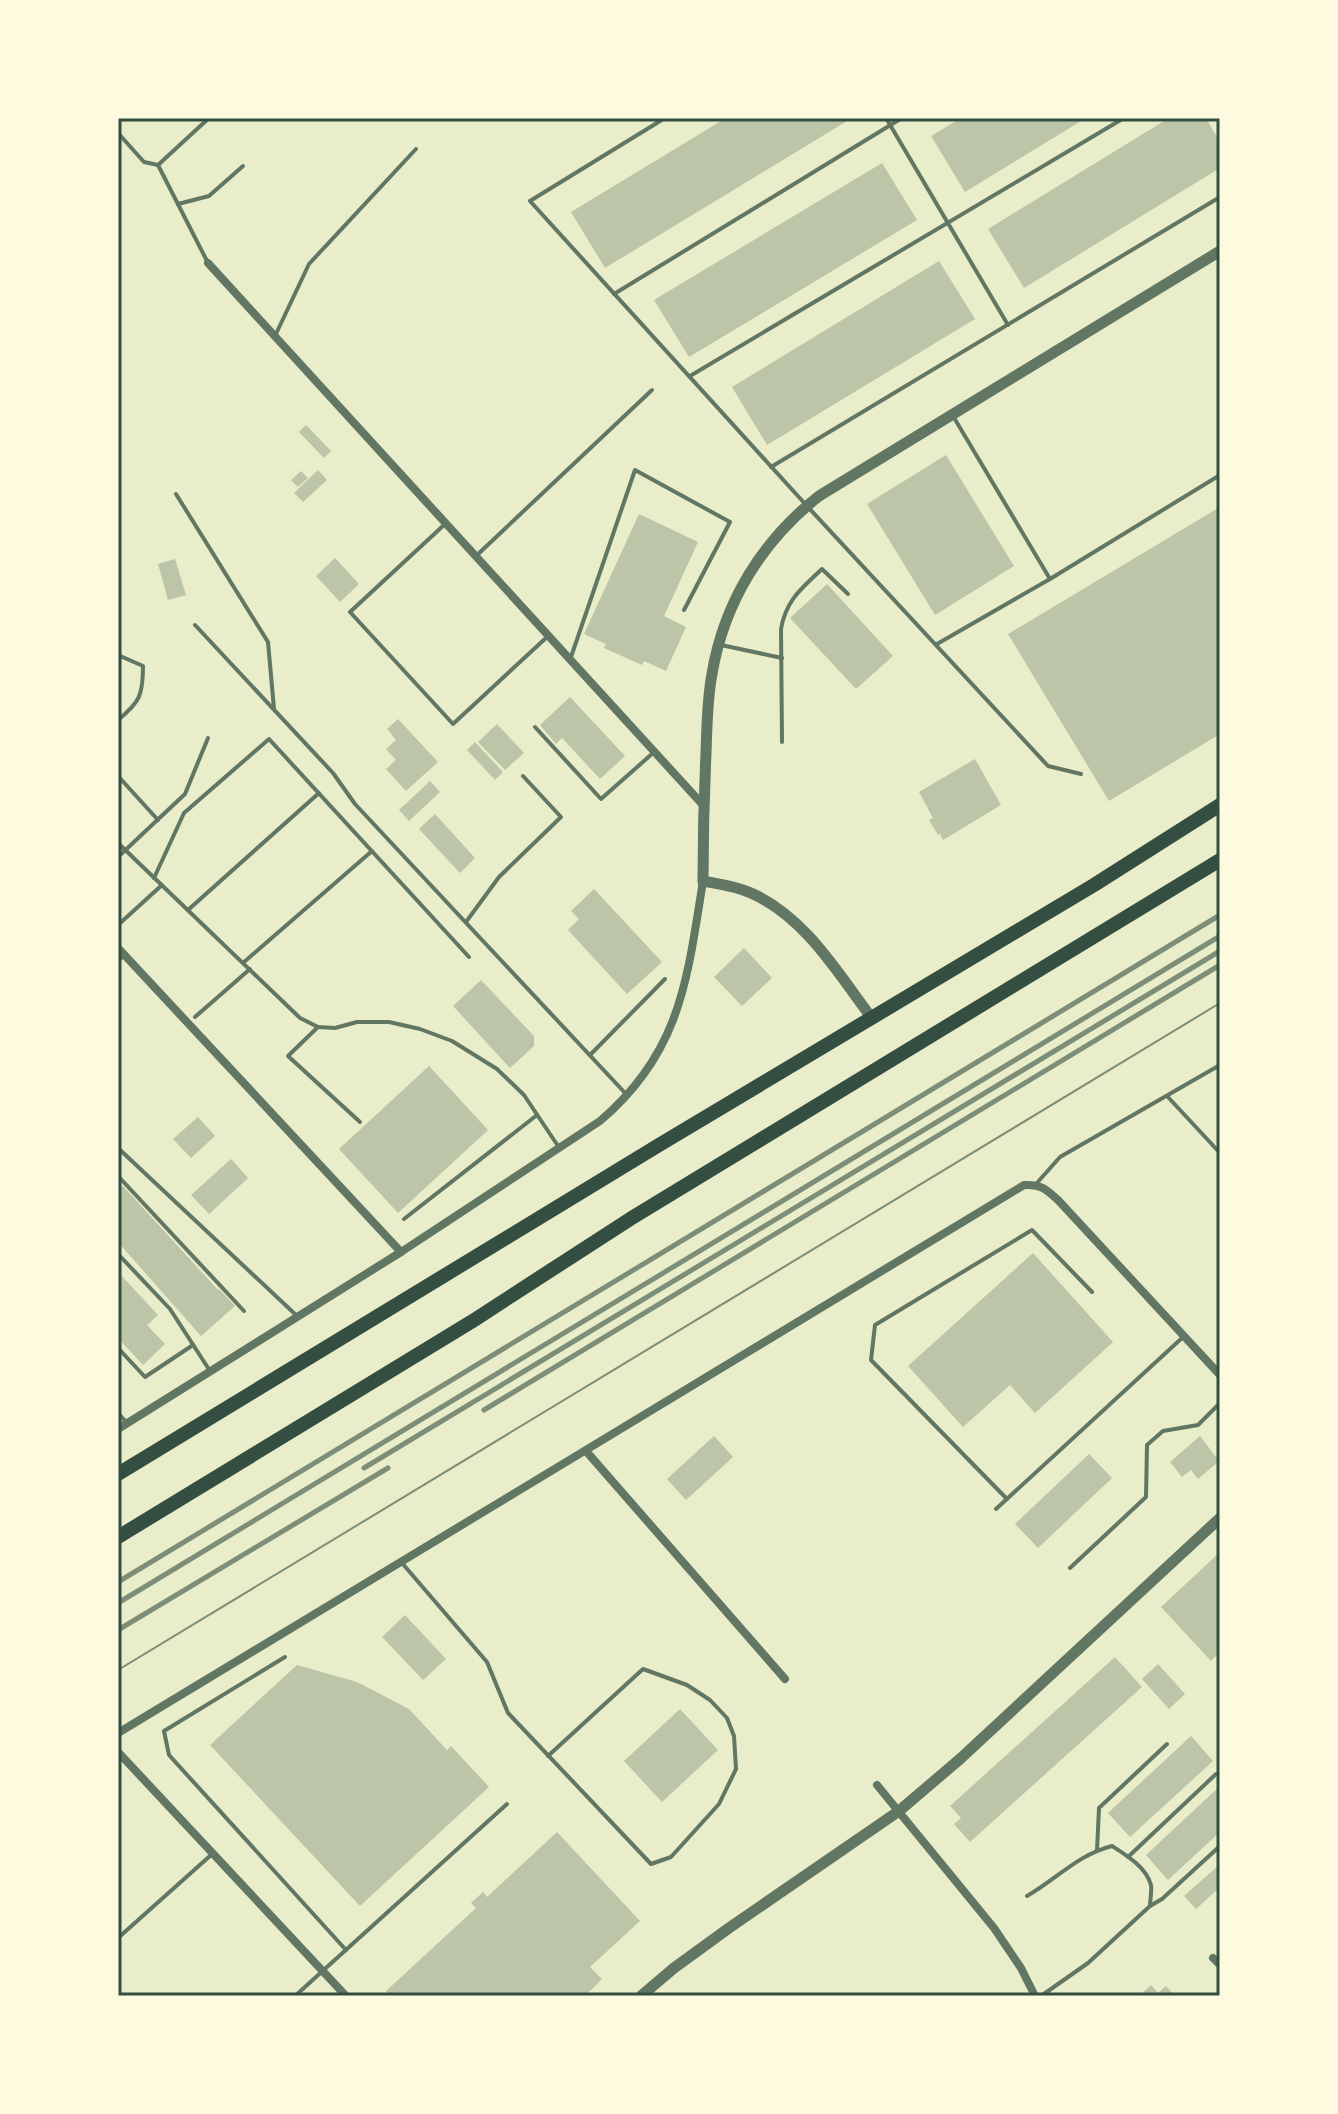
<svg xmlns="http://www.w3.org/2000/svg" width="1338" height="2114" font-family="Raleway,sans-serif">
	<rect width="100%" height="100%" fill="#e9edc9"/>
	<g fill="#bcc5a7">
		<polygon points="726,118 852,118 605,268 571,212"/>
		<polygon points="961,118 1086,118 965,192 931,136"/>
		<polygon points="1169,118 1206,118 1220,142 1220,168 1024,288 988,229"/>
		<polygon points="882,163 917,220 689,357 654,300"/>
		<polygon points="939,261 975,319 767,445 732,387"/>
		<polygon points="306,425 331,451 324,458 299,432"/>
		<polygon points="946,455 1014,566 935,615 867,504"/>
		<polygon points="318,470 327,480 303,502 294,493"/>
		<polygon points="301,471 308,478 298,487 291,480"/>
		<polygon points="1220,507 1220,734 1109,801 1008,634"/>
		<polygon points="639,514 698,542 664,616 686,627 666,671 644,661 642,665 604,648 606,644 584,634"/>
		<polygon points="335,558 359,584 340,602 316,576"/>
		<polygon points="175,559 186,595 168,600 158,564"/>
		<polygon points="827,584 893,656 856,689 790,618"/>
		<polygon points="570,697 625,756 600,779 562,738 556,744 540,725"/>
		<polygon points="398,719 438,762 406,791 386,769 396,760 386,749 396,740 387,729"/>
		<polygon points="497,724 524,753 505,770 478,742"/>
		<polygon points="475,742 503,772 495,780 467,750"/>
		<polygon points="975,759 1001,805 943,840 940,834 938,835 929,820 933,818 919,792"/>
		<polygon points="430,781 440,792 409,821 399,810"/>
		<polygon points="435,814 475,858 460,873 419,829"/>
		<polygon points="594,889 662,962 627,994 568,930 579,919 571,911"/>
		<polygon points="744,948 772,978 742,1006 714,977"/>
		<polygon points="481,980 534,1036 534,1046 510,1068 453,1006"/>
		<polygon points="429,1066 488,1130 398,1213 339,1149"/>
		<polygon points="198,1117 215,1136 191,1158 173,1139"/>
		<polygon points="231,1159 248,1178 209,1214 191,1195"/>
		<polygon points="123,1186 218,1290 219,1289 235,1306 201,1336 118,1242 118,1190"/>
		<polygon points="1033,1253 1113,1342 1035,1413 1010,1385 963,1427 908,1366"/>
		<polygon points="118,1272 158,1315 147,1325 165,1344 143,1365 118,1338"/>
		<polygon points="714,1436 733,1457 686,1500 667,1479"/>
		<polygon points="1200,1436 1219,1461 1198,1479 1191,1470 1182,1477 1170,1462"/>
		<polygon points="1089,1454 1112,1478 1038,1548 1015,1524"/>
		<polygon points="1220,1552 1220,1652 1211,1661 1161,1607"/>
		<polygon points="405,1615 446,1659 423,1680 382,1637"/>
		<polygon points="1115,1657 1142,1687 970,1842 954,1824 961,1818 950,1806"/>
		<polygon points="1158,1664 1185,1694 1169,1709 1142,1679"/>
		<polygon points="297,1665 357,1682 409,1709 447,1750 451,1746 489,1787 360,1906 210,1745"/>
		<polygon points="680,1709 718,1750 662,1802 624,1761"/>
		<polygon points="1191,1736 1213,1761 1130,1837 1108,1813"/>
		<polygon points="1220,1786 1220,1832 1168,1880 1146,1855"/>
		<polygon points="557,1832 640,1921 590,1967 602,1979 585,1996 390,1996 386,1991 476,1908 471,1903 483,1892 487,1897"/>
		<polygon points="1220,1864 1220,1887 1196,1909 1184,1896"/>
		<polygon points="1151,1985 1158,1993 1166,1986 1175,1996 1139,1996"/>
	</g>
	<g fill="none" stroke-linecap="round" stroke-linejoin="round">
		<g stroke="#617663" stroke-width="4">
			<polyline points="665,118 530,201 807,506 1048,766 1081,774"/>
			<polyline points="886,118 1008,325"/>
			<polyline points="118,133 144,162 158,165"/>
			<polyline points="158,165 208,263"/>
			<polyline points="158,165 209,118"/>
			<polyline points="178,204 209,196 243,166"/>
			<polyline points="614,294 902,118"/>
			<polyline points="275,336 309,264 416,149"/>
			<polyline points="690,376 1124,118"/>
			<polyline points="953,416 1050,579"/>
			<polyline points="771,467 1220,197"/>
			<polyline points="176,494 268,642 274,709"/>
			<polyline points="444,525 350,612 453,724 547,637"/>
			<polyline points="476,556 652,390"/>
			<polyline points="195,625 333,773 355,804 626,1094"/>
			<polyline points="937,644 1050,579 1220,475"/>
			<polyline points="721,645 782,658"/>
			<path d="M118,655L143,666C143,695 140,702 118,720"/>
			<polyline points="571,657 635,470 730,522 684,610"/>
			<polyline points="535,727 601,799 653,753"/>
			<path d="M782,742L781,629C786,600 801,589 822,569L848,594"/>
			<polyline points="118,776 158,820"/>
			<polyline points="118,843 300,1018 318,1027 335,1028 357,1022 389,1022 420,1029 452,1041 497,1069 524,1095 558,1146"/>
			<polyline points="118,857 185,794 208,738"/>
			<polyline points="154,878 184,813 269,739 469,957"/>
			<polyline points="188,910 319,793"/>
			<polyline points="466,922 499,877 561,817 523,776"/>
			<polyline points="118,925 162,885"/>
			<polyline points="118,961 124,955"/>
			<polyline points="244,962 372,851"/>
			<polyline points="195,1017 250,969"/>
			<polyline points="318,1027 288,1056 360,1122"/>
			<polyline points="590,1055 665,979"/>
			<polyline points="1167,1096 1220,1153"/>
			<polyline points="118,1148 296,1315"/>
			<polyline points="118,1176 244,1311"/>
			<polyline points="1036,1184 1060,1157 1220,1065"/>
			<polyline points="404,1219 537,1115"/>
			<polyline points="118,1254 170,1309 210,1371"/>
			<polyline points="118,1348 145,1377 193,1345"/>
			<polyline points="118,1413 127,1423"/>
			<polyline points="1007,1499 871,1360 875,1325 1032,1230 1092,1292"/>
			<polyline points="996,1509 1182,1338"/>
			<polyline points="402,1563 487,1662 508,1713 651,1864 671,1857 719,1804 736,1769 734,1736 727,1718 710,1700 687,1685 643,1669 548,1756"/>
			<polyline points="1070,1568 1146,1497 1147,1445 1163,1431 1198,1425 1220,1403"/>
			<polyline points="285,1657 164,1731 169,1755 346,1950"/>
			<polyline points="1097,1850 1099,1808 1167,1744"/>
			<polyline points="1128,1857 1216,1774"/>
			<path d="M1027,1896C1057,1879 1077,1855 1112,1846C1126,1855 1146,1867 1151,1885C1152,1891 1150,1900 1150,1906L1088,1963L1041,1996"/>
			<polyline points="1150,1906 1162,1899 1220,1846"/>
			<polyline points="118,1938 211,1855"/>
			<polyline points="295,1996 507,1804"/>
		</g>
		<g stroke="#617663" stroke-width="8">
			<polyline points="208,263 703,805"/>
			<polyline points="118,948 401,1252"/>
			<path d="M118,1429L401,1252L600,1121C681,1052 687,980 703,881"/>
			<polyline points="586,1451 785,1679"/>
			<path d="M118,1733L1024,1185C1041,1184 1046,1189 1058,1200L1220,1375"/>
			<polyline points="118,1752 346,1996"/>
			<polyline points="877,1785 994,1928 1021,1968 1035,1996"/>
			<polyline points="1213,1958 1220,1965"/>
		</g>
		<g stroke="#617663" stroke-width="11">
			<path d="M871,1017C837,972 805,917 751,893C736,886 719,884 703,881C703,838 704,796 706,753C707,727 707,700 712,674C724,602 762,541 819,496L1220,251"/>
			<polyline points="641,1996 674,1968 729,1928 899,1811 960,1759 1220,1518"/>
		</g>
		<g stroke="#344e41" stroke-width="14">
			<polyline points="118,1474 659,1145 1094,885 1220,805"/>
			<polyline points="118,1537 471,1322 630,1219 1220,860"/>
		</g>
		<polyline stroke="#7c8e77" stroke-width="2" points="118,1670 1220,1003"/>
		<g stroke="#7c8e77" stroke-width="5">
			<polyline points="484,1410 1220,965"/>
			<polyline points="364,1468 1220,951"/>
			<polyline points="118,1582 1220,915"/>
			<polyline points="118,1603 1220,936"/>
			<polyline points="118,1630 388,1468"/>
		</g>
	</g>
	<rect width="1338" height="2114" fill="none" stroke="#fefae0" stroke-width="240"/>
	<rect x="120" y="120" width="1098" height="1874" fill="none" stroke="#344e41" stroke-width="3"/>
</svg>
